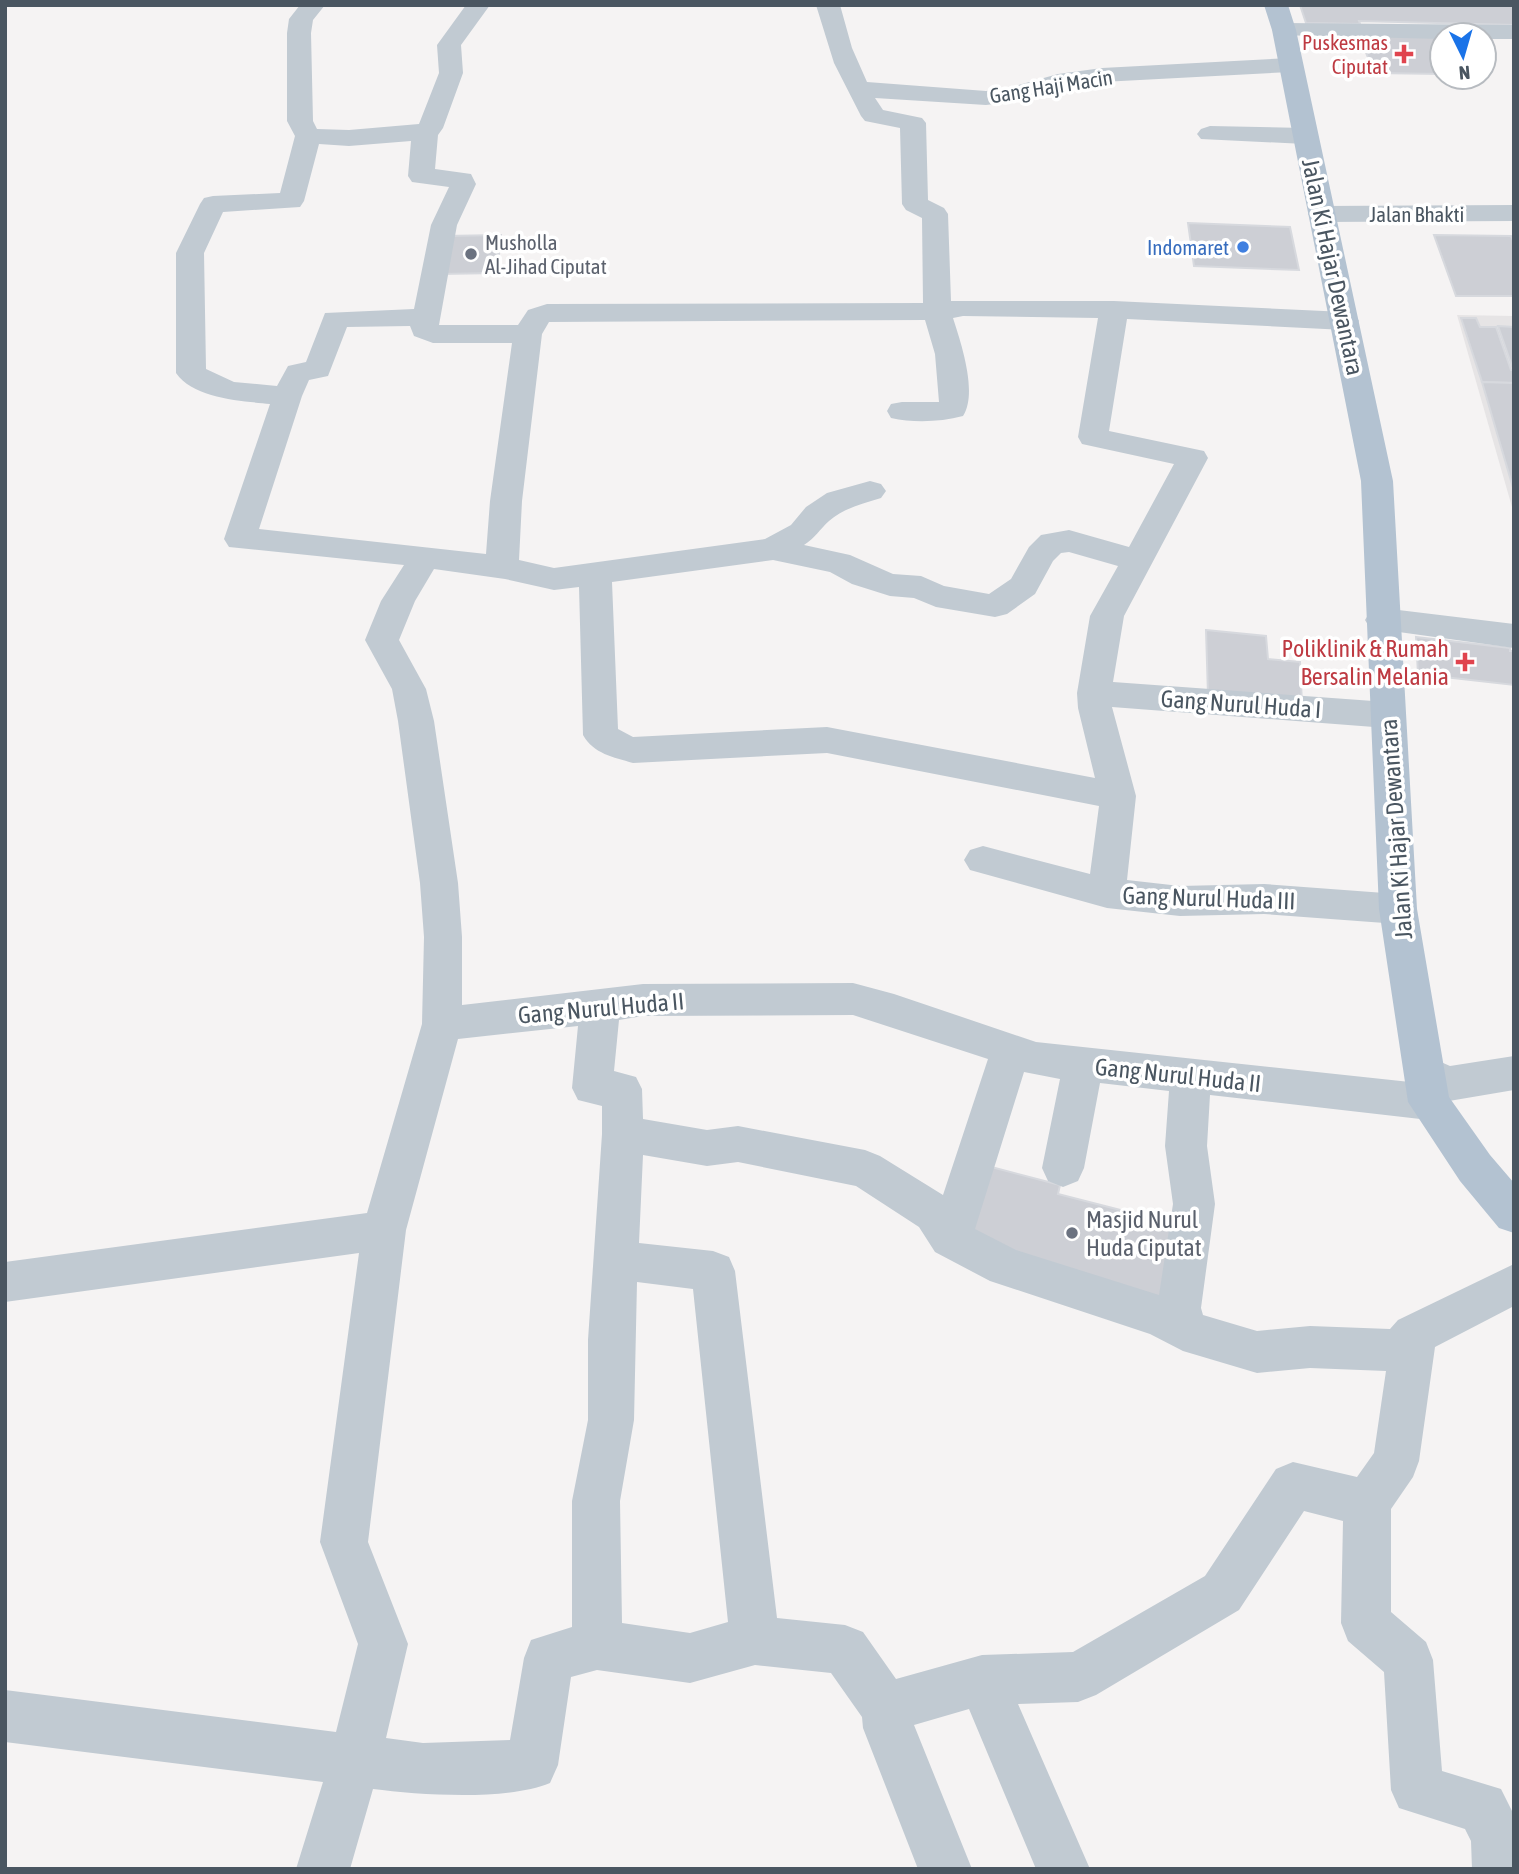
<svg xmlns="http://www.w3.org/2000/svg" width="1519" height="1874" font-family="'Asap Condensed',sans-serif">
	<rect width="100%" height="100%" fill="#f5f3f3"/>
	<polygon fill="#e6e4e5" points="1457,315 1514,316 1514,514"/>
	<g fill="#cdcfd5" stroke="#d7d9de" stroke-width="2">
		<polygon points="1300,5 1514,5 1514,25 1359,21 1360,24 1306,23"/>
		<polygon points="1358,32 1450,35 1442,35 1442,74 1374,73"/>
		<polygon points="1188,223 1290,227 1299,270 1194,266"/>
		<polygon points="501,235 497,273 440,274 445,236"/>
		<polygon points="1434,235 1511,236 1514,243 1514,296 1456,296"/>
		<polygon points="1461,318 1476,318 1480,327 1496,327 1511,370 1514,370 1514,383 1482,382"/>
		<polygon points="1498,326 1514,327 1514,369 1513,369"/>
		<polygon points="1482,382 1514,383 1514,491"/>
		<polygon points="1206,630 1266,636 1268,659 1300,662 1302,704 1208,695"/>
		<polygon points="1416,637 1510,648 1510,651 1514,651 1514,685 1418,674"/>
		<polygon points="980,1164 1060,1185 1058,1194 1183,1226 1167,1310 960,1239"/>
	</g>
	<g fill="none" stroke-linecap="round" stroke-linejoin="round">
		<g fill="#c1cad2" fill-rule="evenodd">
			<path d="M300,5H325L313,20L311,33L313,121L317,129L349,130L419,124L439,73L437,45L466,5H490L461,45L463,73L443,128L438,135L435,169L471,174L476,184L457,225L439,325H518L528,310L547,304L923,303L922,218L906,210L902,204L900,128L865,121L861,116L834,63L816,5H840L852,48L867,82L986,91L1008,88L1058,74L1102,68L1290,58L1299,60L1302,65L1299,70L1290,72L1102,82L1060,88L1010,102L986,105L875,98L883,110L922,118L926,123L928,200L944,208L948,214L951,301H1114L1345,312L1355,315L1359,321L1355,327L1345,330L1127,319L1109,431L1204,451L1208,458L1124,616L1113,682L1387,702L1399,706L1404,715L1399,724L1387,728L1112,707L1136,796L1127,880L1180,886L1264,884L1398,894L1411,898L1417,909L1411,920L1398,924L1264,914L1180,916L1107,908L970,870L964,860L970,850L983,846L1090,874L1099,806L827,753L633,763C613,757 594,754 583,735L579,587L554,590L505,579L434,569L415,601L399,640L426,689L434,721L458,883L462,937V1005L643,984L853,983L894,994L1036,1042L1410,1082L1405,1072L1411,1060L1425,1055L1450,1066L1514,1056V1090L1449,1101L1444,1114L1429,1120L1210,1095L1207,1146L1215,1204L1201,1308L1203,1315L1257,1331L1310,1326L1390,1329L1398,1320L1514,1264V1306L1435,1347L1419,1461L1413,1477L1391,1509V1612L1426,1642L1433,1660L1442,1771L1501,1789L1514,1815V1869H1472L1471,1841L1465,1829L1399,1808L1391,1790L1384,1672L1348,1641L1341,1623L1343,1521L1304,1511L1239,1610L1096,1695L1078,1702L1018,1704L1090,1869H1036L969,1709L914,1725L972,1869H918L863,1728L862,1717L831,1673L755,1665L690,1683L597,1670L571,1677L558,1765L550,1783C507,1801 420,1795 373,1789L350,1869H296L323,1782L5,1742V1690L336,1732L358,1644L320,1542L359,1253L5,1302V1262L367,1213L422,1024L424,937L420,883L398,721L392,689L365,640L381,601L404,565L229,547L224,539L270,404C242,401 194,399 176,373V253L200,204L204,198L213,196L280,193L295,136L287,121V33L289,19ZM411,141L408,176L412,182L449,187L431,225L414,309L325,313L306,362L288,366L277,386L234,382L206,369L204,253L223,212L300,207L304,201L319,144L349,146ZM963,316L1098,318L1078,437L1082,444L1174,464L1129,547L1069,530L1041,535L1029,547L1011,579L989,594L944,586L921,576L893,574L850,555L804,545C815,538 820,529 829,521C844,508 862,504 881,498L886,491L881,484L870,481L827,493L806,507L791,525L765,539L554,568L519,560L522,501L542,334L549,322L925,320L935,354L939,402H902L891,404L887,411L891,418C914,423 940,422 963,416C978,393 961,343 953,318ZM410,326L414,336L433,343H512L490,501L486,554L259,529L302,396L309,380L328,376L347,327ZM1069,552L1118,566L1090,616L1077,693L1078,708L1095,778L827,727L633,737L618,729L612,582L773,560L830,572L852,584L890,596L914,598L936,607L995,617L1007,614L1035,594L1053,561L1061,553ZM853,1015L988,1059L943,1195L880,1156L865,1150L738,1126L707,1130L643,1119L642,1089L636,1077L614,1071L619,1020L643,1016ZM578,1026L572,1088L578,1100L602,1106V1134L588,1340V1420L572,1501V1627L531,1640L524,1658L510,1740L423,1743L386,1738L408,1644L368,1542L406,1230L458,1039ZM1024,1072L1060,1079L1042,1168L1048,1181L1063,1187L1078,1181L1084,1168L1100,1083L1169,1091L1165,1146L1173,1204L1159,1295L1016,1250L975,1229ZM643,1155L707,1166L738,1162L856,1186L919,1227L935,1252L990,1281L1150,1334L1183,1351L1257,1373L1310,1368L1386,1371L1374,1453L1357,1477L1293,1462L1276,1469L1205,1576L1073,1652L982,1655L896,1679L863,1632L845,1625L777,1618L735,1271L729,1257L713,1251L639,1243ZM637,1282L693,1289L728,1622L690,1633L622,1623L620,1501L634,1420Z"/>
			<polygon points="1284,23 1514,25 1514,39 1484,39 1484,35 1442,35 1442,39 1276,35 1272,30 1276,25"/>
			<polygon points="1210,126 1305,128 1314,131 1318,136 1314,141 1305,144 1201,139 1197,134 1201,129"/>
			<polygon points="1514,205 1514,221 1321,222 1312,220 1308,214 1312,208 1321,206"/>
			<polygon points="1382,608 1514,624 1514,648 1370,628 1365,620 1370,612"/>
		</g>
		<polygon fill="#b3c2d1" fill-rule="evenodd" points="1264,5 1288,5 1296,30 1393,481 1417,909 1449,1097 1490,1155 1514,1183 1514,1233 1499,1228 1460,1181 1408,1102 1379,909 1361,481 1272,30"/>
	</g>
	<g fill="#e0444e" stroke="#fff" stroke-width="2.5">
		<path d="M1400.5 43.5h7v7h7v7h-7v7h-7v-7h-7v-7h7z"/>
		<path d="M1461.5 651.5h7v7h7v7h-7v7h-7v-7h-7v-7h7z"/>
	</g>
	<circle fill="#3f7fe0" stroke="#fff" stroke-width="2.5" cx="1243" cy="247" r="7"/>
	<g fill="#6b7280" stroke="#fff" stroke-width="2.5">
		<circle cx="471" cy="254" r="7"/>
		<circle cx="1072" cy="1233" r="7"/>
	</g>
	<g text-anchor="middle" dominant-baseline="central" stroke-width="7" stroke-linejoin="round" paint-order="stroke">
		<g font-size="21" fill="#be3a42" stroke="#fff" text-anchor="end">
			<text x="1388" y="42">Puskesmas<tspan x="1388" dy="24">Ciputat</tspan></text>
		</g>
		<g font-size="21" fill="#4a5661" stroke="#fff">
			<text transform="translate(1051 86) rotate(-9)">Gang Haji Macin</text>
			<text x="1417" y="214">Jalan Bhakti</text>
		</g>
		<g font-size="21" fill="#5b616d" stroke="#fff" text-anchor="start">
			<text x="485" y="242">Musholla<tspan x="485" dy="24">Al-Jihad Ciputat</tspan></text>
		</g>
		<g font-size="21" fill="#366cbe" stroke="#fff" text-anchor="end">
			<text x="1229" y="247">Indomaret</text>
		</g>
		<g font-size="24" fill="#4a5661" stroke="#fff">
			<text transform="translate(1333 267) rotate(78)">Jalan Ki Hajar Dewantara</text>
			<text transform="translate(1241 704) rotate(4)">Gang Nurul Huda I</text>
			<text transform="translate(1396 829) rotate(-94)">Jalan Ki Hajar Dewantara</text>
			<text transform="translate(1209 898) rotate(2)">Gang Nurul Huda III</text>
			<text transform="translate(601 1008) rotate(-5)">Gang Nurul Huda II</text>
			<text transform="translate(1178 1075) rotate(6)">Gang Nurul Huda II</text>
		</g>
		<g font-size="24" fill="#be3a42" stroke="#fff" text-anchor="end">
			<text x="1449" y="648">Poliklinik &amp; Rumah<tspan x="1449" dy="28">Bersalin Melania</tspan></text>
		</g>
		<g font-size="24" fill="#5b616d" stroke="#fff" text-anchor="start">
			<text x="1086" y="1219">Masjid Nurul<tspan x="1086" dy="28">Huda Ciputat</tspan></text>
		</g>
	</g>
	<rect width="1519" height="1874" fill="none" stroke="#4a5661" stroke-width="14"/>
	<g transform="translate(1463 56) rotate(175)"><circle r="33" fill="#ffffff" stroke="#b7bbc0" stroke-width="2"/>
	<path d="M0-5L12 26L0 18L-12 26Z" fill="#1a73e8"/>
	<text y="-10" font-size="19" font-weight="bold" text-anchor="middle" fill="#4a5661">N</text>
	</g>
</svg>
